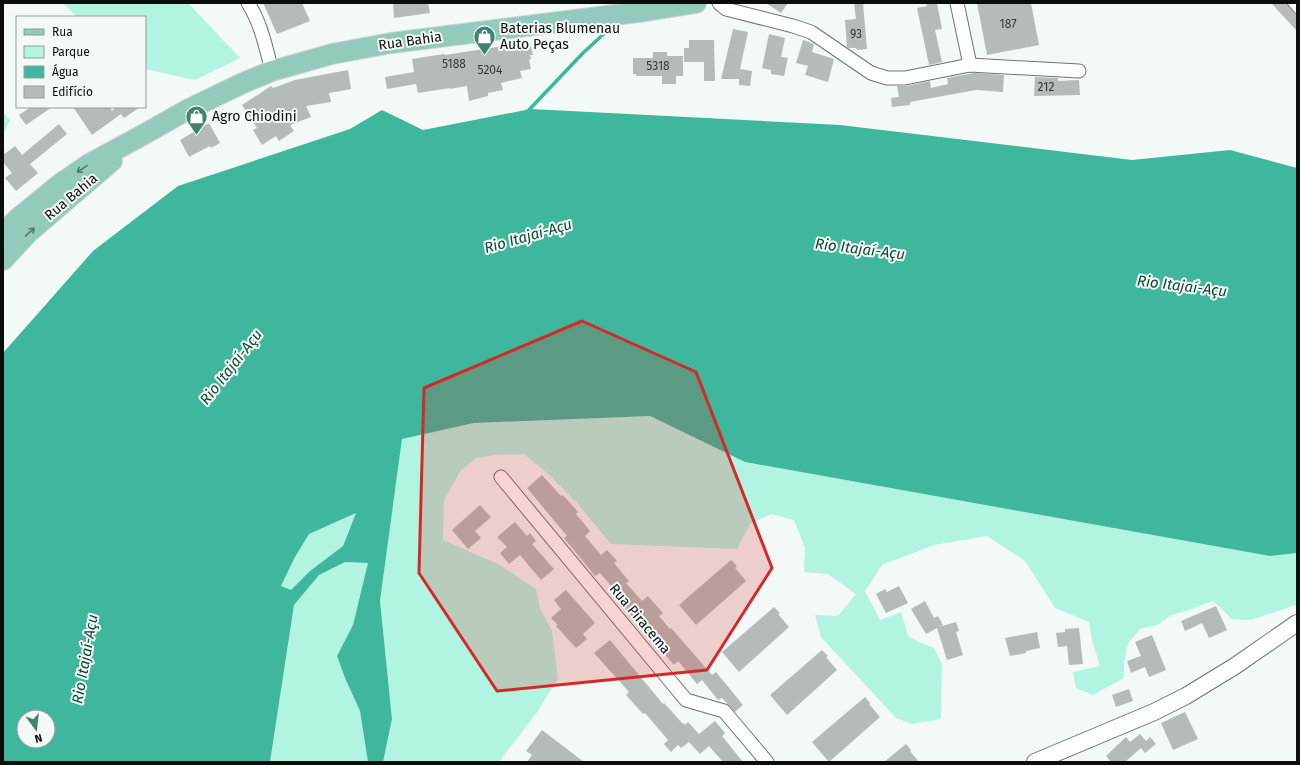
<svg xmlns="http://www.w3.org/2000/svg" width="1300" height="765" font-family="'Fira Sans',sans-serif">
	<rect width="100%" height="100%" fill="#f2f9f7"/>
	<g fill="#b1f4e1">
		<polygon points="63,3 188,3 240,58 195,80 145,69 145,17 77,17"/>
		<polygon points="3,112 10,120 3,134"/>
		<polygon points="650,416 745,462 1270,556 1297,553 1296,605 1251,620 1232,619 1213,601 1192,609 1172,615 1157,625 1140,629 1128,644 1124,663 1124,678 1093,695 1076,688 1073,672 1100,666 1092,640 1089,622 1055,608 1025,561 987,536 934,545 882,565 865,591 880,620 901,612 908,636 921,643 934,648 942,665 941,719 912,724 896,718 821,637 815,615 838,616 856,594 828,574 804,572 805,548 794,520 771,514 750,524 737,549 611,544 577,503 547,473 524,454 494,455 477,458 461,470 444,500 443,540 500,565 536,589 540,608 552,631 558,679 537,712 499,762 383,762 392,719 380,601 402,439 474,423"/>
		<polygon points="356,513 343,546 310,571 291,590 281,586 295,557 309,534"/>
		<polygon points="345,562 369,563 353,625 337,656 345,678 360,711 368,762 270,762 294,605 319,575"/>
	</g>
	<path fill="#3fb79c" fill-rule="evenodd" d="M531,109L840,125L1132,160L1230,150L1297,168V553L1270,556L745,462L650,416L474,423L402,439L380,601L392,719L383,762H368L360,711L345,678L337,656L353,625L368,563L345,562L319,575L294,605L270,762H3V353L93,251L178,186L350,129L382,110L423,130ZM356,513L343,546L310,571L291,590L281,586L295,557L309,534ZM24,717H48V741H24Z"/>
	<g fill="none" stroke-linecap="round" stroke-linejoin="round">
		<polyline stroke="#3fb79c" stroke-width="3.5" points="526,113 583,53 608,30"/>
	</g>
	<g fill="#b4bbb9">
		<polygon points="263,3 302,3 310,21 277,34"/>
		<polygon points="393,3 428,3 430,13 394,18"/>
		<polygon points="766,3 788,3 781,13"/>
		<polygon points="854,3 863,3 867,49 857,50 856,48 849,48 847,47 845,20 856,19"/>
		<polygon points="926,3 937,3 942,29 935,30 942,62 929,65 917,8 927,6"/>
		<polygon points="977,3 1031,3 1039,45 987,55"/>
		<polygon points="1271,3 1287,3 1294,13 1297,14 1297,31"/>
		<polygon points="733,29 748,32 740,69 752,71 750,86 739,85 739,79 721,79"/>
		<polygon points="769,34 785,38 781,57 788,58 784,76 771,74 771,70 762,68"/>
		<polygon points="689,40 714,40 715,81 704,81 704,62 684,62 684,48 689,48"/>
		<polygon points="803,40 814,44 812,52 834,59 828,82 805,75 808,66 796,63"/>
		<polygon points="530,42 533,55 530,55 531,59 529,60 531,69 520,71 522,78 501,83 503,90 488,93 488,96 469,101 467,86 450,89 450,88 418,93 416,84 387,89 385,77 414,72 412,59 444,54 445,55"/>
		<polygon points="653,52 667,52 667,56 683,56 683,76 676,76 676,84 662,84 662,76 636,76 636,74 633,74 633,58 653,58"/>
		<polygon points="348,70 351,89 329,93 331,102 306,106 311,117 290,125 294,131 279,141 276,136 262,145 253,130 257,128 242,105 271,86 273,88 295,80"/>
		<polygon points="974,73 1004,75 1003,92 976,90 910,102 910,105 892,107 891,98 899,97 897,86 906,86 930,81 931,88 948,84 947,78"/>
		<polygon points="1035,77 1058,78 1058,81 1079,80 1080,95 1034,96"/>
		<polygon points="31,107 52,107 26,125 19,115"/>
		<polygon points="73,107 110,107 112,111 116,107 140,107 124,118 121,114 92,135"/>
		<polygon points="209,123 220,143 211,148 210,146 189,157 180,140"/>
		<polygon points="59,124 67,134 30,164 38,173 16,191 5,178 12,173 3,162 3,155 15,146 22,155"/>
		<polygon points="542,475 561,496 563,495 578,512 576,514 590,531 585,536 601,555 607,550 617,561 614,563 629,581 626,583 642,601 648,596 663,613 659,616 670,629 671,628 712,675 716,672 743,705 735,712 722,698 718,700 702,680 697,684 678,661 674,665 619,601 622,598 600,573 595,576 564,538 567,536 527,488"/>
		<polygon points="480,505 491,517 475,531 481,538 468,549 452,530"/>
		<polygon points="515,522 527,536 530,533 536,541 532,544 554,569 541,580 520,555 509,564 500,553 507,547 497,537"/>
		<polygon points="731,560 737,566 735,568 746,581 696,625 679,605"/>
		<polygon points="899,586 908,603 886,613 876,594 885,589 887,592"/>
		<polygon points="566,590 595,623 583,634 587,639 576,648 556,626 558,625 551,618 561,609 554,600"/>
		<polygon points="925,601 934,618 938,616 943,625 939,627 956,622 959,631 956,632 963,655 947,660 937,628 926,634 911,609"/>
		<polygon points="1216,606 1227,630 1209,638 1202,623 1185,631 1181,621"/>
		<polygon points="774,607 780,613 778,614 789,627 739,672 722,652"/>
		<polygon points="1079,628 1083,664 1069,665 1067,646 1058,647 1056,633 1065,632 1065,629"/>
		<polygon points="1037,632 1040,648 1026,651 1026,653 1010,656 1005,638"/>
		<polygon points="1152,635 1166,670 1149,677 1145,667 1131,673 1127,661 1141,656 1135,642"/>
		<polygon points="610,640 663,704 664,703 683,724 684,723 685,725 688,722 699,734 715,721 725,733 722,736 743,762 723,762 709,746 700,754 689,742 681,748 678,745 671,752 664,744 668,740 645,713 643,714 626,695 629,692 594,653"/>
		<polygon points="822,650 828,656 826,657 837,670 787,715 770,695"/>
		<polygon points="1129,689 1133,701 1116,707 1112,695"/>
		<polygon points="865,697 870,703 869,704 880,717 829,762 812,742"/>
		<polygon points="1185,712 1198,739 1173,750 1161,723"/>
		<polygon points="542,730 584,762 527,762 532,755 526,751"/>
		<polygon points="1140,734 1146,741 1150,737 1156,744 1145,753 1141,748 1125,762 1111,762 1106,756 1126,737 1130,742"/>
		<polygon points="906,744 911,750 910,751 919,762 884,762"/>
	</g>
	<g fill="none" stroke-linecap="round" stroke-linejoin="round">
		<defs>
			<polyline id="service" points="1291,3 1297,10"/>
			<g id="minor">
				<path d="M248,3C261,23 266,48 272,71"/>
				<polyline points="719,3 726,9 793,26 811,32 871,73 887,78 905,78 970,65 1079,71"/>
				<polyline points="957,3 970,65"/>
				<polyline points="501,477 686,700 724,711 767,762"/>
			</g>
			<polyline id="tertiary" points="1035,762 1154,712 1186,696 1235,666 1297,623"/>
			<g id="primary">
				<polyline points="3,233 17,219 60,184 89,164 141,136 187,110 243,83 272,71 332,54 391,43 646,11 696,3"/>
				<polyline points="3,260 28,233 112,161"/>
			</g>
		</defs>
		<use href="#service" stroke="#6e7472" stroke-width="8"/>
		<use href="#minor" stroke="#6e7472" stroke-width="15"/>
		<use href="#tertiary" stroke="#6e7472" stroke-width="18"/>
		<use href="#primary" stroke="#d3d3d3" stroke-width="22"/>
		<use href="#service" stroke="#fff" stroke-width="6"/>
		<use href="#minor" stroke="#fff" stroke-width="13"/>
		<use href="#tertiary" stroke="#fff" stroke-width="16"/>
		<use href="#primary" stroke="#92cabc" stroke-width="20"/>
	</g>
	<defs><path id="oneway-shaft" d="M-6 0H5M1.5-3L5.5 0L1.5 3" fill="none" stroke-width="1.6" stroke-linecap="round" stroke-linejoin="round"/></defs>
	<g stroke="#55756d">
		<use href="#oneway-shaft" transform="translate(82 169) rotate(146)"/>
		<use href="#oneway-shaft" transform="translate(30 232) rotate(-42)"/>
	</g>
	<path fill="#d62828" fill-opacity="0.2" stroke="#d62828" stroke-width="3" stroke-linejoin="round" d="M582,321L696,372L772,568L707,670L497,691L419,573L424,388Z"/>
	<defs>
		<symbol id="shop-pin" viewBox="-11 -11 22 30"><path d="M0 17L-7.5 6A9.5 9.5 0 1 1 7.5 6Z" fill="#418272" stroke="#f2f9f7"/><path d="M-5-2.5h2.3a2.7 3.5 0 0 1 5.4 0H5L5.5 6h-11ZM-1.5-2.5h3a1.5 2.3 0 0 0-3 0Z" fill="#fff"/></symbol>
	</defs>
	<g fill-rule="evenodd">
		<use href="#shop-pin" x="472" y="24" width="25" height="34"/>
		<use href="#shop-pin" x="184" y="104" width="25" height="34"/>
	</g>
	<g text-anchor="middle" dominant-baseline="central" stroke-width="4" stroke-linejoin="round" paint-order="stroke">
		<g font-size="12" fill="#353837">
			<text x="1008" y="24">187</text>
			<text x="856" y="34">93</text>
			<text x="454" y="64">5188</text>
			<text x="658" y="66">5318</text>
			<text x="490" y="70">5204</text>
			<text x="1046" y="87">212</text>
		</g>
		<g font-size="14" fill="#0b0d0c" stroke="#f2f9f7" text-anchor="start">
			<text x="500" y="28">Baterias Blumenau<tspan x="500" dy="16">Auto Peças</tspan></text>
			<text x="212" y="116">Agro Chiodini</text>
		</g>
		<g font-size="14" fill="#0b0d0c" stroke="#f2f9f7">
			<text transform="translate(410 41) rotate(-8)">Rua Bahia</text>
			<text transform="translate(71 197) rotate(-40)">Rua Bahia</text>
			<text transform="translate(640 619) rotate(50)">Rua Piracema</text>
		</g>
		<g font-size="15" font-style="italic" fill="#114539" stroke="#f2f9f7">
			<text transform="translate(528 236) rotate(-16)">Rio Itajaí-Açu</text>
			<text transform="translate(860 249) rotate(7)">Rio Itajaí-Açu</text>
			<text transform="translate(1182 286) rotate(7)">Rio Itajaí-Açu</text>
			<text transform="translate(231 367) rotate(-52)">Rio Itajaí-Açu</text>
			<text transform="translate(85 659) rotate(-80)">Rio Itajaí-Açu</text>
		</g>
	</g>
	<rect width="1300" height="765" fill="none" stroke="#0b0d0c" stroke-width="8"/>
	<rect x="16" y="16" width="130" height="92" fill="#f2f9f7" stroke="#969b99"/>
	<rect x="24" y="29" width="20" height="6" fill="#92cabc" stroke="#969b99"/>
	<text x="52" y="36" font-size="12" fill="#0b0d0c">Rua</text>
	<rect x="24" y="46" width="20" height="12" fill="#b1f4e1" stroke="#969b99"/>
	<text x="52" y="56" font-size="12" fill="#0b0d0c">Parque</text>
	<rect x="24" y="66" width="20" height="12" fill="#3fb79c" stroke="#969b99"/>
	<text x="52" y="76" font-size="12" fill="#0b0d0c">Água</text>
	<rect x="24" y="86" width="20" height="12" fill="#b4bbb9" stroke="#969b99"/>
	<text x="52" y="96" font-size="12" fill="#0b0d0c">Edifício</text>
	<g transform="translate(36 729) rotate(165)"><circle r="19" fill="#f2f9f7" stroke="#969b99"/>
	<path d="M0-3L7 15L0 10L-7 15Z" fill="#418272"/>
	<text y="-6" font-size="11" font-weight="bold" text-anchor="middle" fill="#0b0d0c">N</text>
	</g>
</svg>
